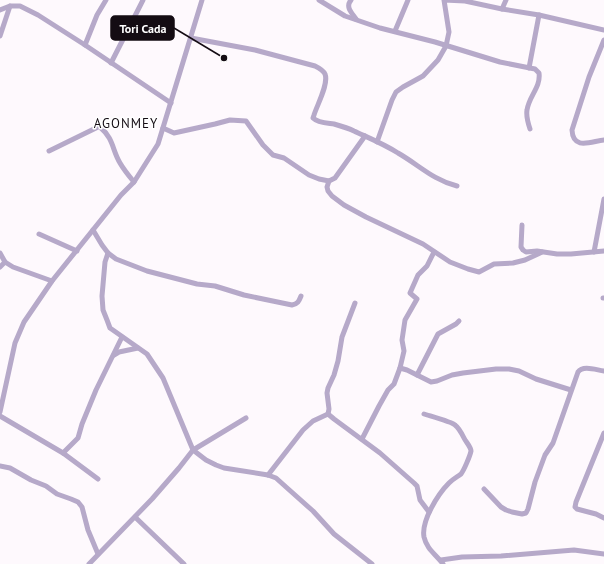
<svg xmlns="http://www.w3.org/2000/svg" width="604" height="564" font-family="'PT Sans',sans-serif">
	<rect width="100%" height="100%" fill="#fef9fd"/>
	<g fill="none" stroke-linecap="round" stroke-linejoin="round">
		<g stroke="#b6a9c9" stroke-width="5">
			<path d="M319,0L345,16L380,28L435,42L500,62L535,69L539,73C541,87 529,96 527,110C526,116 528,123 530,129"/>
			<path d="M351,0C345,7 352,13 356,19"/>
			<polyline points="502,9 506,0"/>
			<polyline points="0,10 10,6 20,6 38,15 85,45 171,103"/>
			<polyline points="395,31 408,0"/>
			<polyline points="0,36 10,6"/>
			<path d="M191,38L255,50L315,66C319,68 323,70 325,74C329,84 317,105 314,115L313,118C318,123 327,123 334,124C341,126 348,128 354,131C369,138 384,144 398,153C419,165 433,180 457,186"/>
			<path d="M604,40L589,77L572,130C573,151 592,141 604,140"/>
			<polyline points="85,45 97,15 106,0"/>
			<polyline points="111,63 143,0"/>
			<polyline points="529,68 539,15"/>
			<polyline points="163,128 174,133 215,124 230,120 246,121 263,145 273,155 284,158 309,175 319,179 329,181 335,178 365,136"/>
			<polyline points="377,142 392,100 396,92 403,87 423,76 438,60 446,46 449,32 444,0 465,1 502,9 539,15 604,30"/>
			<path d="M49,151L98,127H100C114,139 112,150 120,163C124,170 129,176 134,182"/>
			<polyline points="329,181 327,187 328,191 332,196 344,205 366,217 423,244 450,262 468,269 479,272 494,264 513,263 525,260 538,254 542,252"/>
			<polyline points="522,225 521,247 523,250 526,252 537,251 557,254 571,254 604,251"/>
			<polyline points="93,230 102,245 108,253 105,262 102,296 103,310 107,320 110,328 147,354 163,378 193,450 206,460 216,465 224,468 268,475 276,478 286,487 313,511 334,534 372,564"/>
			<polyline points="39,234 77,251"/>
			<polyline points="594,252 604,199"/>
			<polyline points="0,253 5,262 13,267 52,281"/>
			<path d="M108,253L116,259L147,271L197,284L215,286L244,295L292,305C298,304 299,301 301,296"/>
			<polyline points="0,267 5,262"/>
			<polyline points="603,298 604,298"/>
			<polyline points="114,355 119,352 138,348"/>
			<polyline points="400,368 404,351 402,340 405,320 417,299 410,293 418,275 427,266 434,252"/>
			<polyline points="417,375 438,334 456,324 459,321"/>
			<polyline points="0,412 15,343 24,322 52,281 121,195 134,182 158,144 202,0"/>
			<polyline points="328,414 329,409 327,393 328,388 334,375 338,361 342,337 355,303"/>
			<path d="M424,414C430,416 452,422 455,425C459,428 462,434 464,438C466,442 471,447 471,451C470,456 464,470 461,474C457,477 453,479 449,483C438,494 421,521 424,537C427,550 436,554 443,564"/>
			<polyline points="0,416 63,453 98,479"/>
			<polyline points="604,433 576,502 575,507 577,509 596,514 604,518"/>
			<polyline points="362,439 379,406 388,390 394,384 400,368 407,370 431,382 437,381 452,375 463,373 496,369 509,369 519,371 536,379 571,390"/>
			<polyline points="63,453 78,438 82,424 96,390 122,337"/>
			<polyline points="0,466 10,468 31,480 46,486 57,494 71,499 78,502 82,507 88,530 98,554"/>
			<polyline points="268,475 303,430 313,421 328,414 334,419 380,453 414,483 417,486 420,500 429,512"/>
			<path d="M484,489L501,507L506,510L512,512L522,514L526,513L528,509L535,482L545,455L553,443L578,372C583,365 596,370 604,371"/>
			<polyline points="135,517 184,564"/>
			<polyline points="441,560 462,557 501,556 574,550 604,554"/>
			<polyline points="89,564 152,499 179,468 193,450 208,441 246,418"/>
		</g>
	</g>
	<g text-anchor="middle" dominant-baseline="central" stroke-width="3" stroke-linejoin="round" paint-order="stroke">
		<g font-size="13" letter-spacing="1" fill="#140c13" stroke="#fff">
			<text x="126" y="123">AGONMEY</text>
		</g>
	</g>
	<path fill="none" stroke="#140c13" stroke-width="1.5" d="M224 58L174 28"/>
	<circle fill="#140c13" stroke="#fff" stroke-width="1.5" cx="224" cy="58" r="4"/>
	<rect fill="#140c13" stroke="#140c13" stroke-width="1.5" x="111" y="16" width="63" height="24" rx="4"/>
	<g font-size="12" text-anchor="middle" font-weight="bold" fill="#fff">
		<text x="143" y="33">Tori Cada</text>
	</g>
</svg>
